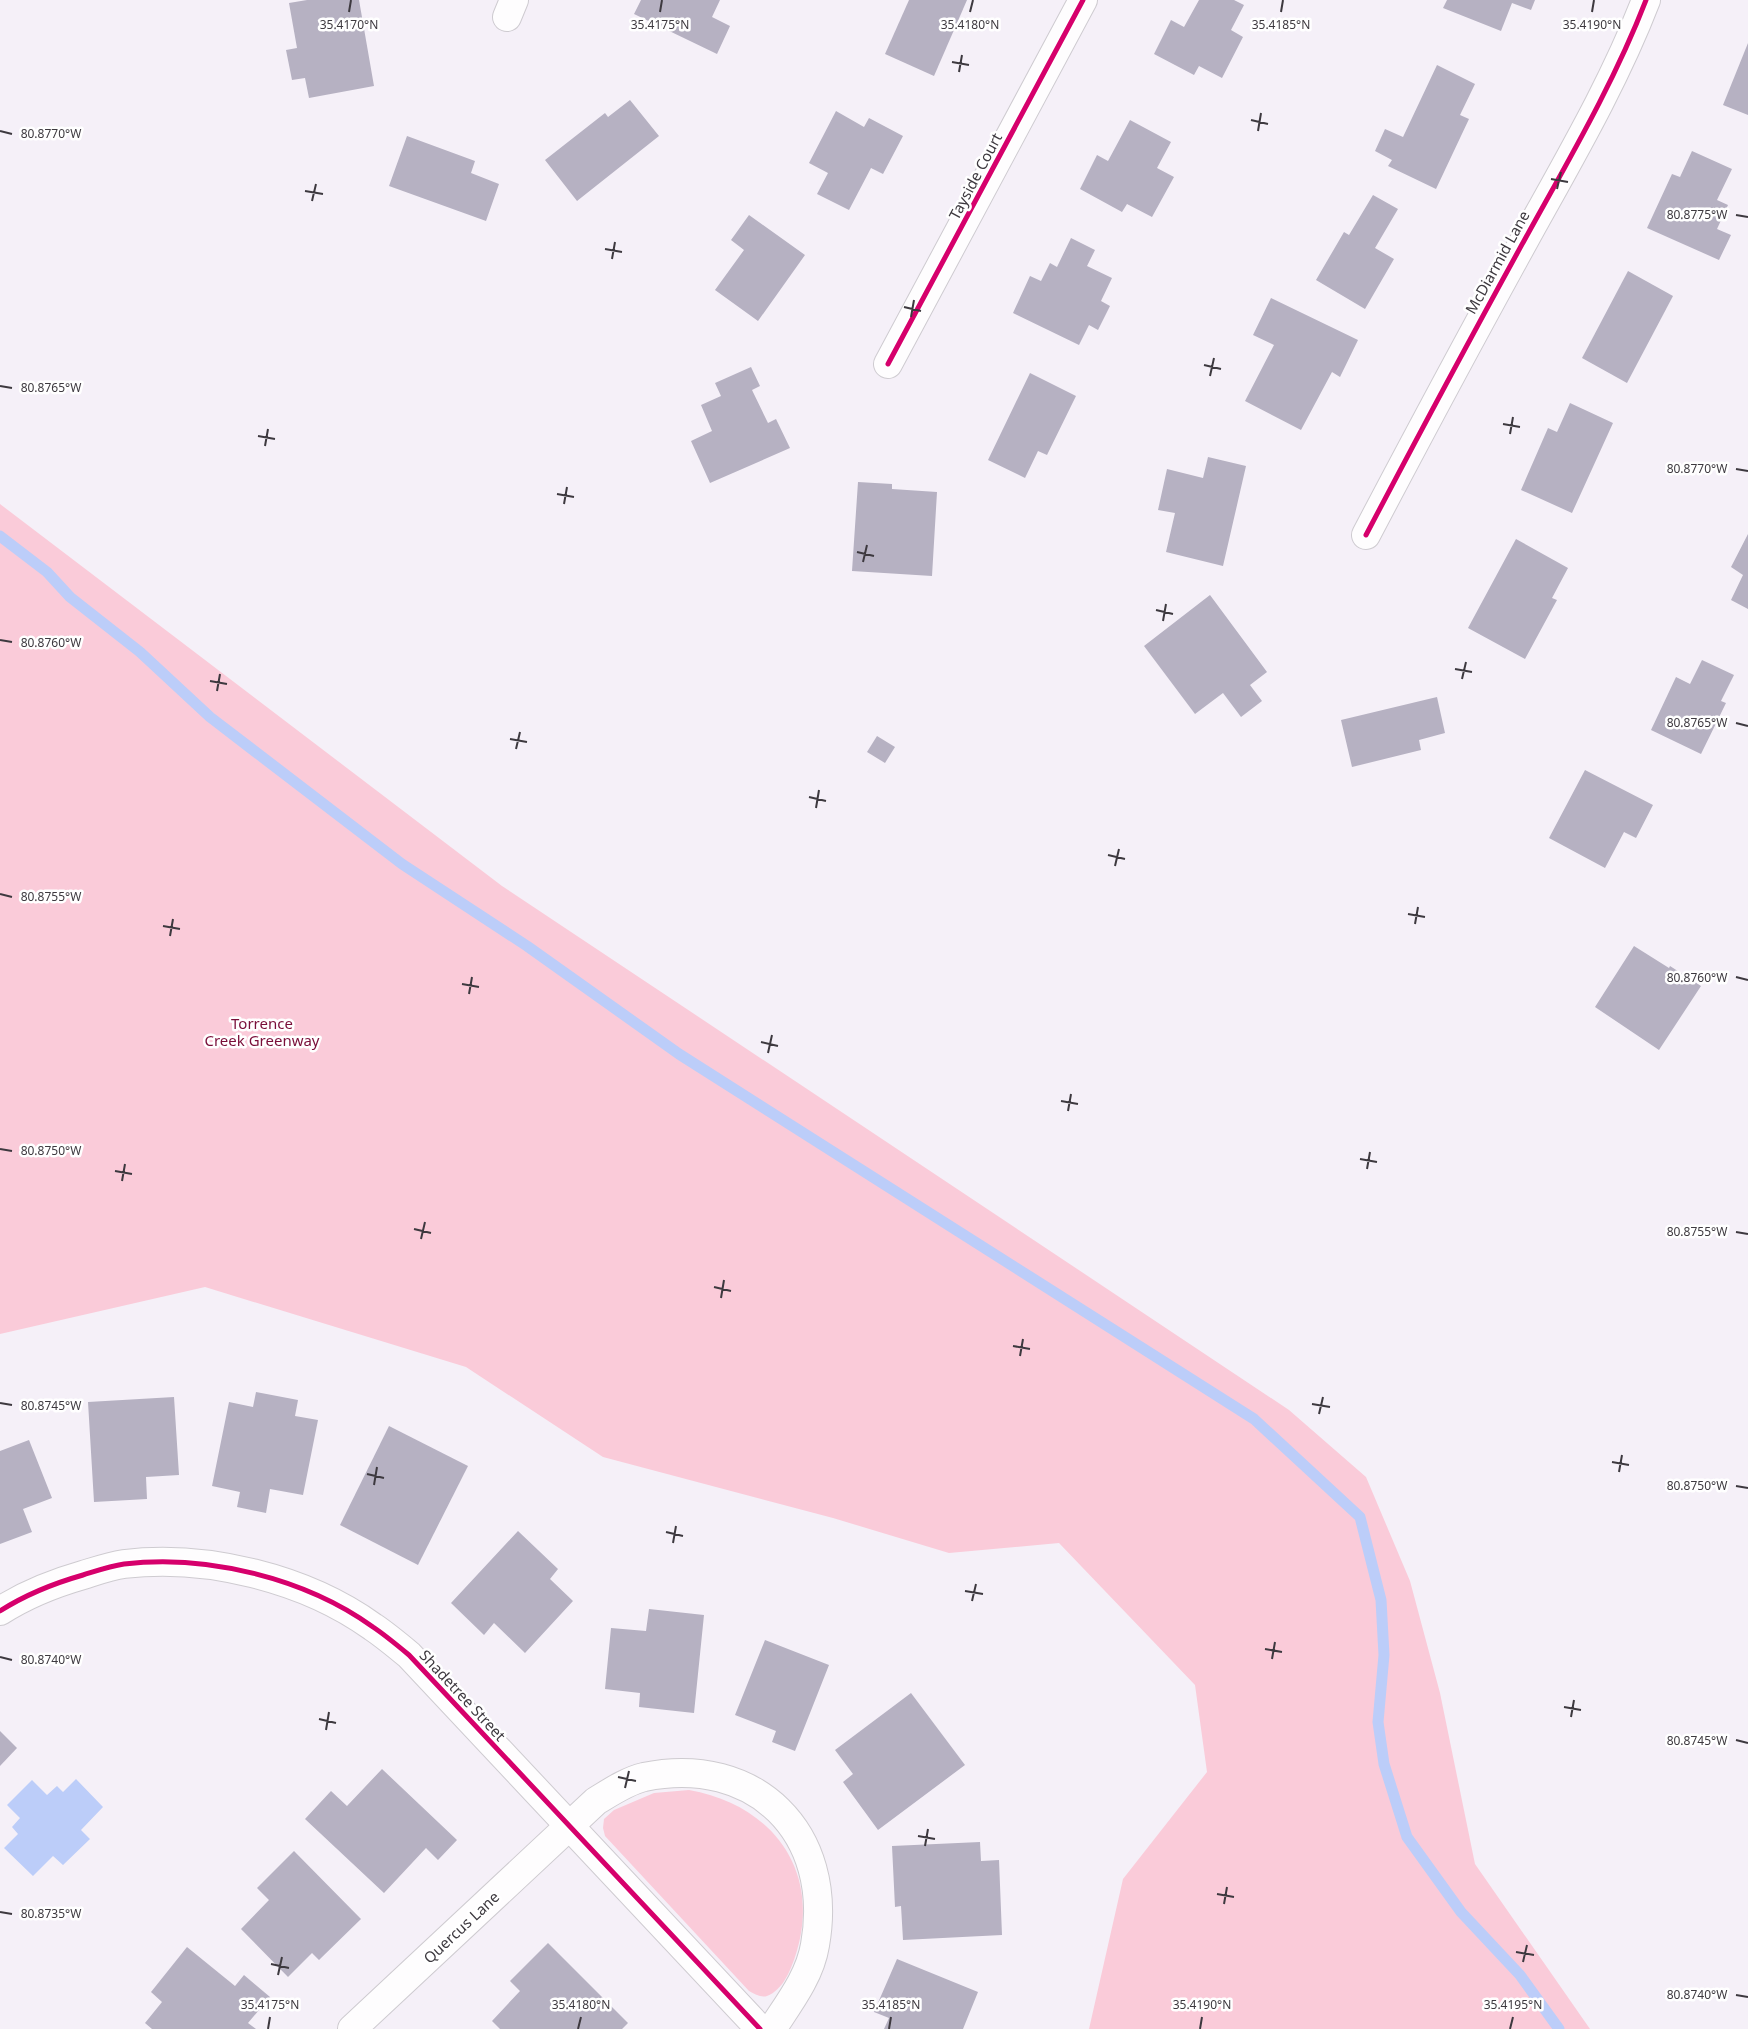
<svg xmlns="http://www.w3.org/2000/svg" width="1748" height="2029" font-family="'Noto Sans',sans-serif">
	<rect width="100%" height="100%" fill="#f5f0f8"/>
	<g fill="#facbd9">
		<polygon points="0,504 502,886 1289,1410 1366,1477 1410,1581 1440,1693 1475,1864 1590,2029 1089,2029 1123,1879 1207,1772 1195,1685 1059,1543 949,1553 833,1518 603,1457 466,1367 205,1287 0,1334"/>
		<path d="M689,1790C774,1805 823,1873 795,1957C790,1971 783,1990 767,1996C761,1998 755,1994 749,1991L605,1836L603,1828L604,1819L614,1810L654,1793Z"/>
	</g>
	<polygon fill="#bccdf9" points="76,1779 103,1807 81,1830 90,1839 63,1865 53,1856 33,1876 4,1848 18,1834 12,1827 20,1818 7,1805 32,1780 47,1795 57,1786 63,1792"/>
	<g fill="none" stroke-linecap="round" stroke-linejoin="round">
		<polyline stroke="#bccdf9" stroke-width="11" points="0,536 47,572 70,597 140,652 210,717 402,864 527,946 679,1054 1254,1419 1360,1517 1381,1600 1384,1655 1378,1722 1384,1764 1407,1837 1461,1912 1520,1975 1559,2029"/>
	</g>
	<g fill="#b6b1c2">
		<polygon points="307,0 359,0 374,86 309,98 305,78 292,80 286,50 297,48 289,3"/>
		<polygon points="641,0 720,0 712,17 730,26 717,54 634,14"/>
		<polygon points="909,0 967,0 934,76 885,54"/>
		<polygon points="1199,0 1234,0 1244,5 1231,30 1243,37 1222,78 1199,66 1194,75 1154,54 1171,20 1184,27"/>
		<polygon points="1447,0 1535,0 1531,10 1512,3 1501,31 1443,8"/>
		<polygon points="1748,43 1748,115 1723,105"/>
		<polygon points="1437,65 1475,84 1460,115 1469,119 1436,189 1388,166 1392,160 1375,151 1385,129 1403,137"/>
		<polygon points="630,100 659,136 577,201 545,160 605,113 608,117"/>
		<polygon points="836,111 864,127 869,118 903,136 883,174 871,168 849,210 817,194 828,173 809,163"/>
		<polygon points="1130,120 1171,142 1157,168 1174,177 1152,217 1127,204 1122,212 1080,189 1097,155 1108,161"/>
		<polygon points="407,136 475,161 471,173 499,184 486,221 389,186"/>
		<polygon points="1692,151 1732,169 1717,200 1728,205 1717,229 1731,235 1719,260 1647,228 1672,174 1680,177"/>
		<polygon points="1373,195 1398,209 1375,248 1394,259 1365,309 1316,280 1344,232 1349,235"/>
		<polygon points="749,215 805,255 758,321 715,290 744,250 731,240"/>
		<polygon points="1071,238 1095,250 1087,266 1112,278 1101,301 1110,306 1098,330 1089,325 1079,345 1013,313 1030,276 1041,281 1050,263 1057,267"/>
		<polygon points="1628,271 1673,296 1627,383 1582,358"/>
		<polygon points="1271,298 1358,340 1340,377 1332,372 1301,430 1245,401 1274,345 1253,335"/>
		<polygon points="751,367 760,386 752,390 768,423 776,419 790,448 710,483 691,441 712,431 701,405 721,396 715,383"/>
		<polygon points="1030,373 1076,396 1047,455 1038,451 1025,478 988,460"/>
		<polygon points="1570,403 1613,423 1572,513 1521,490 1548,428 1557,432"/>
		<polygon points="1208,457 1246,466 1223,566 1166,552 1175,513 1158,510 1167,469 1203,478"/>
		<polygon points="858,482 892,484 892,489 937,492 932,576 852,571"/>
		<polygon points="1748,534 1748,609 1731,600 1743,575 1731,567"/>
		<polygon points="1516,539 1568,568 1552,598 1557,600 1525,659 1468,628"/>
		<polygon points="1210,595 1267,672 1250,685 1262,701 1241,717 1223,693 1195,714 1144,646"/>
		<polygon points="1702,660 1734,675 1721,701 1726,703 1701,754 1651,730 1676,677 1690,684"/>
		<polygon points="1437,697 1445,733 1419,740 1421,750 1352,767 1341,720"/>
		<polygon points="877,736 895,747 885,763 867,752"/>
		<polygon points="1585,770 1653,805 1636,838 1624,832 1605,868 1549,838"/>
		<polygon points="1634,946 1669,968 1670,966 1701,986 1659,1050 1595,1007"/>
		<polygon points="256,1392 298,1400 295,1416 318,1420 303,1495 270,1489 266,1513 237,1507 240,1492 212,1486 229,1402 253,1407"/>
		<polygon points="174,1397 179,1475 146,1477 147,1499 94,1502 88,1402"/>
		<polygon points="389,1426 468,1466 418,1565 340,1525"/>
		<polygon points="29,1440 52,1498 23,1509 32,1532 0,1544 0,1451"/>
		<polygon points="518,1531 558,1569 550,1579 573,1601 525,1653 494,1623 484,1635 451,1603"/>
		<polygon points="649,1609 704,1615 694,1713 639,1707 640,1693 605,1689 611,1628 646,1631"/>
		<polygon points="765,1640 829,1665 795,1751 772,1742 776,1731 735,1715"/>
		<polygon points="911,1693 965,1765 878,1830 843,1782 853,1774 835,1750"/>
		<polygon points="0,1731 17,1748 0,1766"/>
		<polygon points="382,1769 457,1840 438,1860 426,1848 384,1893 305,1819 331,1791 347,1806"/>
		<polygon points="980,1842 981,1861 999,1860 1002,1935 903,1940 901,1906 895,1907 892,1846"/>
		<polygon points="294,1851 361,1919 319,1960 312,1953 288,1977 241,1929 269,1900 257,1888"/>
		<polygon points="548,1943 628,2023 622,2029 500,2029 492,2021 520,1991 510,1981"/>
		<polygon points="187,1947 235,1986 244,1975 270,1997 248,2023 256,2029 152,2029 145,2023 162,2002 151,1992"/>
		<polygon points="897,1959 978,1992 963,2029 884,2029 889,2018 874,2012"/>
	</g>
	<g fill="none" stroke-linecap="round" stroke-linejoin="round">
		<defs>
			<g id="street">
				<polyline points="507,17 514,0"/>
				<polyline points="888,364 1083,0"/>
				<path d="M1366,535C1418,436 1471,337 1525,239C1568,161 1614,83 1646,0"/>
				<path d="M0,1611C25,1595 55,1583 83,1575C96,1571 110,1566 124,1564C206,1554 305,1578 373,1627C385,1635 397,1645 409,1655L760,2029"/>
				<path d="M352,2029L596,1801C611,1792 627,1781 644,1777C755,1754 835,1833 815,1945C810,1976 789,2003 772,2029"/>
			</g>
		</defs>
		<use href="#street" stroke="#cecbd0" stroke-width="30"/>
		<use href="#street" stroke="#fefdfe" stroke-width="28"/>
		<defs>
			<g id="cycleway">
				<polyline points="888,364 1083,0"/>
				<path d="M1366,535C1418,436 1471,337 1525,239C1568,161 1614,83 1646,0"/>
				<path d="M0,1611C25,1595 55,1583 83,1575C96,1571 110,1566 124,1564C206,1554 305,1578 373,1627C385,1635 397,1645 409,1655L760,2029"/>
			</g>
		</defs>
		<use href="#cycleway" stroke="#fff" stroke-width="8"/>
		<use href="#cycleway" stroke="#d6006c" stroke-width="5"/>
	</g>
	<path fill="none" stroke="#3d393f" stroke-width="2" d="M349,12L351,0M660,12L662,0M970,12L973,0M1281,12L1283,0M1592,12L1594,0M952,62L969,65M959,72L962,55M1251,120L1268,124M0,131L12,134M1258,131L1261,113M1551,179L1568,182M1557,189L1561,172M305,191L323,194M312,201L316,184M1736,215L1748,217M605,249L622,252M612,259L615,242M904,307L921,311M911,317L914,300M1204,365L1221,369M1210,376L1214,358M0,386L12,388M1503,424L1520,427M1510,434L1513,417M258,436L275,439M265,446L268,429M1736,469L1748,471M557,494L574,497M564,504L567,487M857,552L874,556M863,562L867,545M1156,610L1173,614M1163,621L1166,604M0,640L12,642M1455,669L1472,672M1462,679L1466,662M210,681L227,684M217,691L220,674M1736,723L1748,726M510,739L527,742M516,749L520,732M809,797L826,801M816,808L819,790M1108,855L1125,859M1115,866L1119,849M0,894L12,897M1408,914L1425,917M1415,924L1418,907M163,926L180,929M170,936L173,919M1736,977L1748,980M462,984L479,987M469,994L472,977M761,1042L778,1046M768,1053L772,1035M1061,1101L1078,1104M1068,1111L1071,1094M0,1149L12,1151M1360,1159L1377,1162M1367,1169L1370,1152M115,1171L132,1174M122,1181L125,1164M414,1229L431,1233M1736,1232L1748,1234M421,1239L425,1222M714,1287L731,1291M721,1298L724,1280M1013,1346L1030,1349M1020,1356L1023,1339M0,1403L12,1405M1312,1404L1330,1407M1319,1414L1323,1397M1612,1462L1629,1465M1619,1472L1622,1455M367,1474L384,1478M374,1485L377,1467M1736,1486L1748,1488M666,1532L683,1536M673,1543L676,1526M965,1591L983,1594M972,1601L976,1584M1265,1649L1282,1652M0,1657L12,1660M1272,1659L1275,1642M1564,1707L1581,1710M1571,1717L1574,1700M319,1719L336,1723M326,1730L329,1712M1736,1740L1748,1743M618,1777L636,1781M625,1788L629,1771M918,1836L935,1839M925,1846L928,1829M1217,1894L1234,1897M1224,1904L1227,1887M0,1912L12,1914M1516,1952L1534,1955M1523,1962L1527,1945M271,1964L289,1968M278,1975L282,1957M1736,1995L1748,1997M268,2029L270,2017M578,2029L581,2017M889,2029L891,2017M1200,2029L1202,2017M1510,2029L1513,2017"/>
	<g text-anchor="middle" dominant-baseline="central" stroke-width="5" stroke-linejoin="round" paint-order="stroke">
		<g font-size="15" fill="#3d393f" stroke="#fff">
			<text transform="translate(975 176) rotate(-62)">Tayside Court</text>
			<text transform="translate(1497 262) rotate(-61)">McDiarmid Lane</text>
			<text transform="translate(463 1695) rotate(47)">Shadetree Street</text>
			<text transform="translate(461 1927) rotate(-43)">Quercus Lane</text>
		</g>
		<g font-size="15" fill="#790e39" stroke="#fff">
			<text x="262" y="1023">Torrence<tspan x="262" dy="17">Creek Greenway</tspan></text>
		</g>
	</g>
	<g font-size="12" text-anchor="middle" fill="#3d393f" stroke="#fff" stroke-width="5" stroke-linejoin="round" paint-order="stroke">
		<text x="349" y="29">35.4170°N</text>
		<text x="660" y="29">35.4175°N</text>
		<text x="970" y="29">35.4180°N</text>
		<text x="1281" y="29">35.4185°N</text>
		<text x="1592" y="29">35.4190°N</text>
		<text x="51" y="138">80.8770°W</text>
		<text x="1697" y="219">80.8775°W</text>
		<text x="51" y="392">80.8765°W</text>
		<text x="1697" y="473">80.8770°W</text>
		<text x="51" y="647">80.8760°W</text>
		<text x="1697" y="727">80.8765°W</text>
		<text x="51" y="901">80.8755°W</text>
		<text x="1697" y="982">80.8760°W</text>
		<text x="51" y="1155">80.8750°W</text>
		<text x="1697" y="1236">80.8755°W</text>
		<text x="51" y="1410">80.8745°W</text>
		<text x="1697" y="1490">80.8750°W</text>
		<text x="51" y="1664">80.8740°W</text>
		<text x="1697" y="1745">80.8745°W</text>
		<text x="51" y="1918">80.8735°W</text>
		<text x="1697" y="1999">80.8740°W</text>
		<text x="270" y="2009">35.4175°N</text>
		<text x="581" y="2009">35.4180°N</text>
		<text x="891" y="2009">35.4185°N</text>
		<text x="1202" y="2009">35.4190°N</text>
		<text x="1513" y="2009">35.4195°N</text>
	</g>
</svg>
